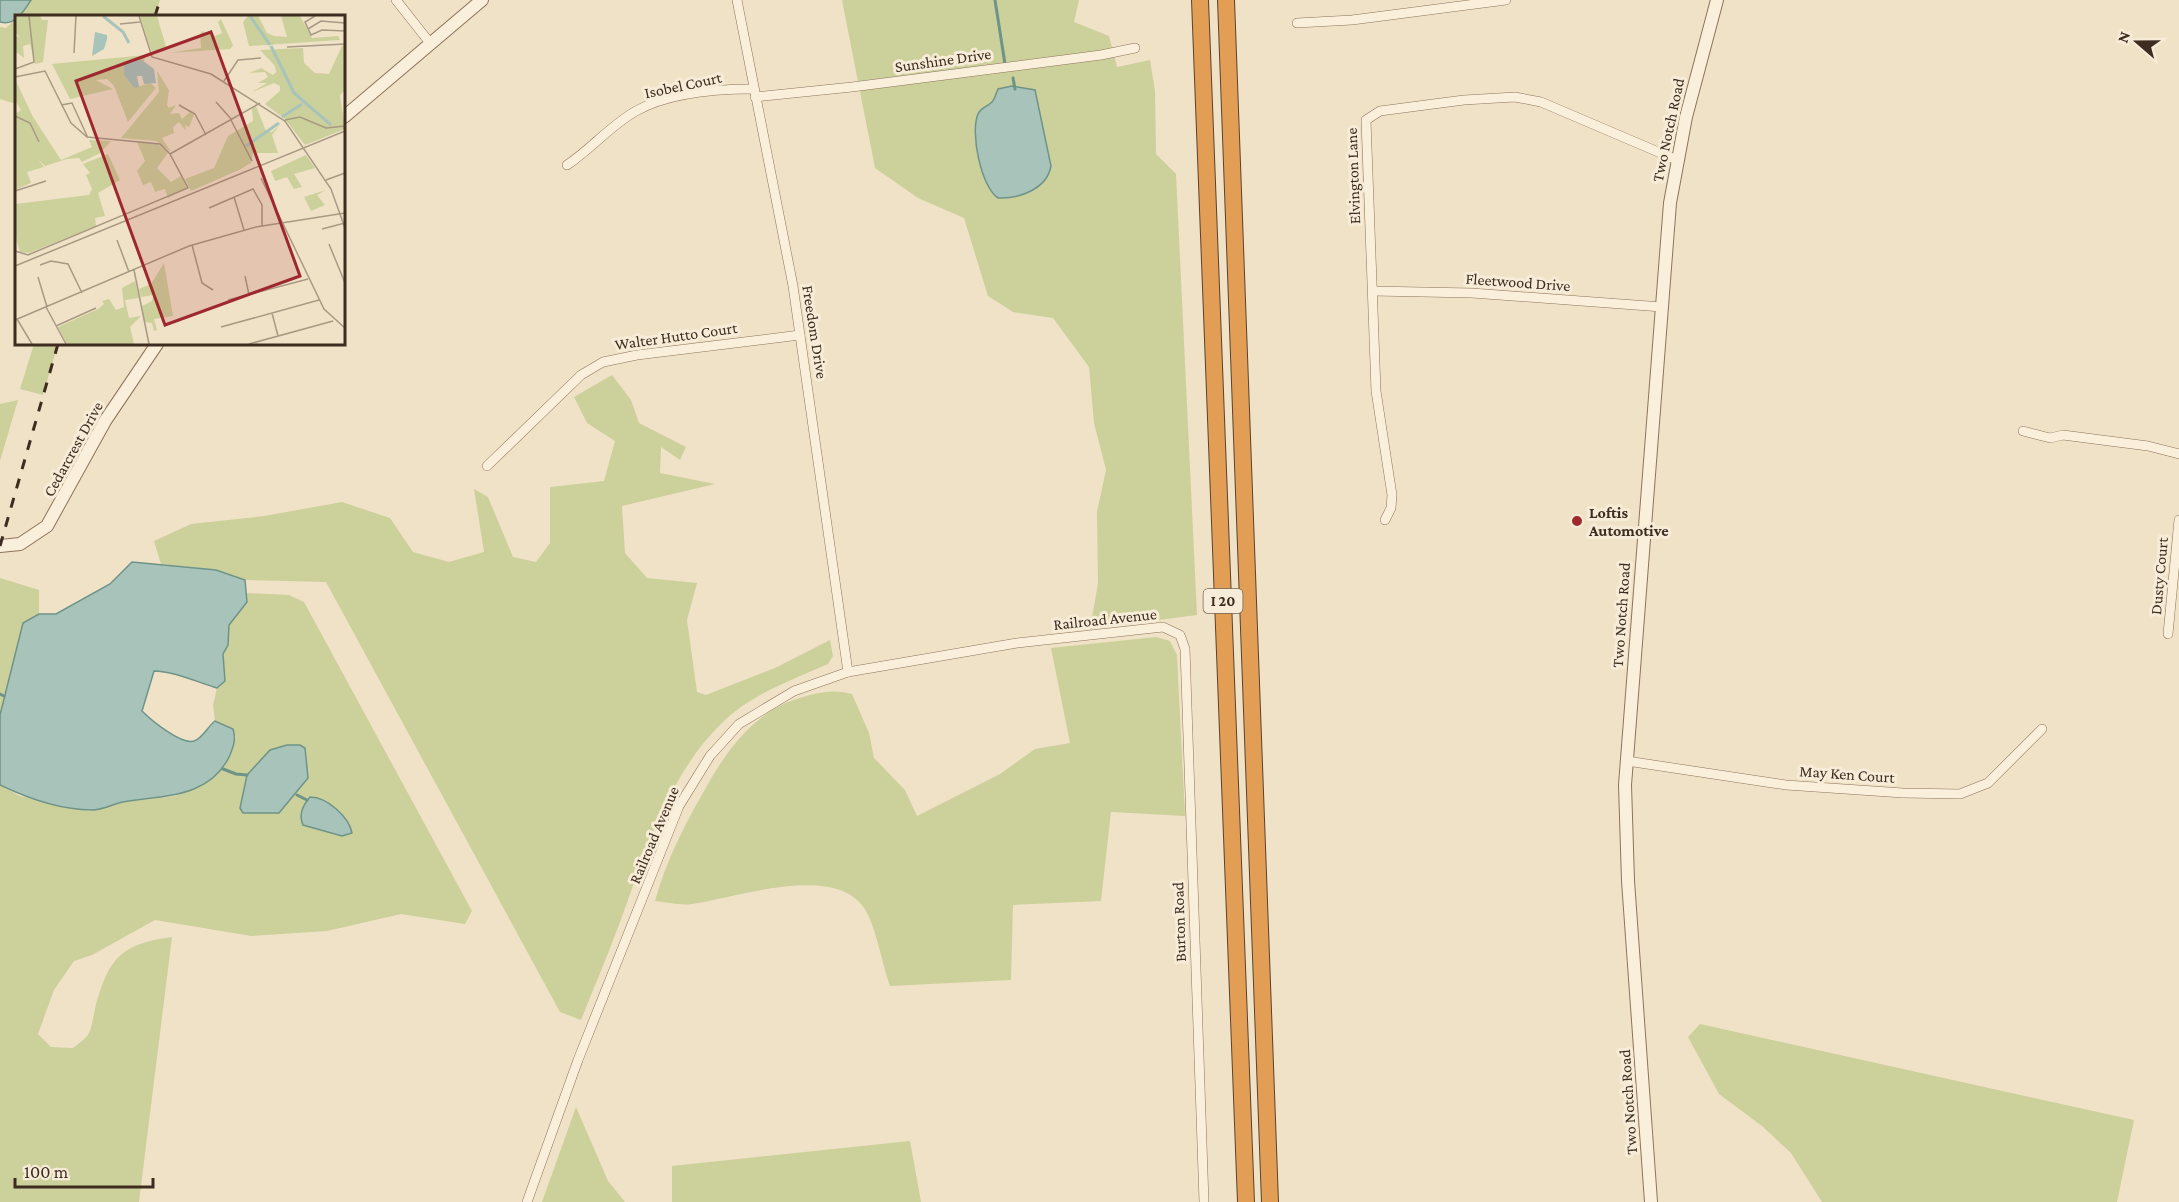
<svg xmlns="http://www.w3.org/2000/svg" width="2179" height="1202" font-family="'Crimson Pro',serif">
	<rect width="100%" height="100%" fill="#f0e2c7"/>
	<g fill="#ccd09a">
		<polygon points="31,0 160,0 155,16 19,16"/>
		<polygon points="842,0 1079,0 1074,22 1109,36 1117,67 1150,60 1155,91 1156,154 1176,174 1197,615 1090,629 1098,583 1097,512 1106,470 1094,423 1089,367 1053,318 1013,312 988,296 964,218 918,198 875,168"/>
		<polygon points="16,19 16,104 0,99 0,27 6,28"/>
		<polygon points="34,344 58,344 43,395 20,389"/>
		<path d="M612,375L631,400L639,423L686,447L680,460L661,447L660,473L715,484L622,506L625,553L647,578L697,583L687,620L697,692L706,695L775,668L830,640L833,656L828,664C792,680 749,695 721,724C668,775 645,855 620,922C608,955 594,987 581,1020L560,1012L326,582L245,580L216,570L161,564L154,541L191,524L264,516L342,502L390,518L413,552L449,562L484,552L474,489L488,497L513,557L536,562L550,543V487L604,481L615,441L587,423L574,397Z"/>
		<polygon points="18,400 0,461 0,404"/>
		<polygon points="0,578 39,590 39,614 23,624 0,715"/>
		<path d="M246,593L289,595L304,602L472,911L465,924L401,914L327,931L251,936L155,920L92,955L74,961L54,990L38,1034L51,1047L73,1048C78,1044 84,1040 87,1036C92,1030 93,1017 95,1009C108,960 119,944 172,937L139,1202H0V785L20,796L90,811L126,802L175,796L208,781L236,738L233,729L215,721L213,705L217,688L224,674L223,654L228,645L229,625L247,602Z"/>
		<path d="M1156,637L1170,641L1177,655L1185,816L1111,812L1101,901L1013,905L1011,980L890,986C882,964 877,931 866,911C838,861 736,898 692,904C681,906 667,902 655,901C667,858 686,822 708,784C730,745 758,709 803,697C820,692 834,689 852,694L869,733L874,758L905,790L917,816L1000,774L1035,749L1070,743L1051,648Z"/>
		<polygon points="1700,1024 2134,1120 2117,1202 1822,1202 1791,1153 1762,1126 1719,1094 1688,1037"/>
		<polygon points="576,1107 608,1181 625,1202 542,1202"/>
		<polygon points="910,1141 921,1202 672,1202 672,1166"/>
	</g>
	<g fill="#a8c4ba" stroke="#6e9388" stroke-width="1.5">
		<path d="M0,0H31C23,12 16,26 0,22Z"/>
		<path d="M1012,86L1035,90L1051,166C1047,189 1019,199 998,198C981,187 970,132 978,114C981,107 987,107 992,102C995,99 996,93 998,89Z"/>
		<path d="M132,562L216,570L245,580L247,602L229,625L228,645L223,654L225,681L217,688C197,682 173,671 154,671L142,711C151,720 181,745 194,741C203,738 208,726 215,721L233,729C236,739 234,745 230,755C210,799 162,795 123,802C113,804 103,810 92,810C62,810 27,798 0,785V715L23,623L39,614H56L110,584Z"/>
		<polygon points="287,745 300,745 305,748 308,778 279,813 243,813 240,808 247,775 270,750"/>
		<path d="M310,797C327,797 349,817 352,833L342,836L303,825C298,814 303,805 310,797Z"/>
	</g>
	<g fill="none" stroke-linecap="round" stroke-linejoin="round">
		<g stroke="#6e9388" stroke-width="3">
			<polyline points="995,0 1005,64"/>
			<polyline points="1013,78 1015,89"/>
			<polyline points="0,694 4,696"/>
			<polyline points="223,769 236,774 247,775"/>
			<polyline points="297,795 307,800"/>
		</g>
		<defs>
			<g id="minor">
				<polyline points="396,0 430,43"/>
				<polyline points="737,0 793,286 848,672"/>
				<polyline points="1297,23 1352,20 1506,0"/>
				<polyline points="755,97 852,87 1101,55 1135,48"/>
				<path d="M567,165C591,149 611,125 636,111C668,93 717,89 753,89"/>
				<polyline points="1373,291 1472,293 1662,307"/>
				<polyline points="2023,431 2050,438 2063,435 2148,446 2179,454"/>
				<polyline points="487,466 581,375 603,362 637,355 800,335"/>
				<polyline points="1385,520 1391,508 1392,495 1376,391 1366,120 1380,111 1464,100 1515,97 1541,102 1677,160"/>
				<polyline points="2168,634 2179,520"/>
				<polyline points="1627,761 1786,785 1903,793 1960,794 1988,783 2042,729"/>
				<polyline points="527,1202 578,1060 679,806 710,756 739,724 794,691 848,672 1017,643 1163,627 1180,635 1185,649 1204,1202"/>
			</g>
			<g id="tertiary">
				<polyline points="344,117 482,0"/>
				<polyline points="0,546 20,544 47,526 105,421 157,344"/>
				<polyline points="1651,1202 1628,881 1625,785 1670,203 1686,117 1717,0"/>
			</g>
			<g id="motorway">
				<polyline points="1200,0 1246,1202"/>
				<polyline points="1226,0 1270,1202"/>
			</g>
		</defs>
		<use href="#minor" stroke="#8d735b" stroke-width="10"/>
		<use href="#tertiary" stroke="#8d735b" stroke-width="14"/>
		<use href="#motorway" stroke="#5b422f" stroke-width="18"/>
		<use href="#minor" stroke="#faefdb" stroke-width="9"/>
		<use href="#tertiary" stroke="#faefdb" stroke-width="12"/>
		<use href="#motorway" stroke="#e29e55" stroke-width="16"/>
		<g stroke="#3d2c1f" stroke-width="3" stroke-dasharray="10 10" stroke-linecap="butt">
			<polyline points="155,16 160,0"/>
			<polyline points="0,546 58,344"/>
		</g>
	</g>
	<circle fill="#9f282e" stroke="#f7ecd7" stroke-width="2" cx="1577" cy="521" r="6"/>
	<g text-anchor="middle" dominant-baseline="central" stroke-width="6" stroke-linejoin="round" paint-order="stroke">
		<rect fill="#f7ecd7" stroke="#756656" stroke-width="1.5" x="1203.5" y="589" width="39" height="24" rx="4.5"/>
		<g font-size="15" font-weight="bold" fill="#3d2c1f">
			<text x="1223" y="601">I 20</text>
		</g>
		<g font-size="16" fill="#3d2c1f" stroke="#f7ecd7">
			<text transform="translate(943 60) rotate(-8)">Sunshine Drive</text>
			<text transform="translate(683 85) rotate(-12)">Isobel Court</text>
			<text transform="translate(1668 130) rotate(-78)">Two Notch Road</text>
			<text transform="translate(1353 176) rotate(-92)">Elvington Lane</text>
			<text transform="translate(1518 282) rotate(4)">Fleetwood Drive</text>
			<text transform="translate(815 332) rotate(81)">Freedom Drive</text>
			<text transform="translate(676 336) rotate(-8)">Walter Hutto Court</text>
			<text transform="translate(73 449) rotate(-61)">Cedarcrest Drive</text>
			<text transform="translate(2159 576) rotate(-85)">Dusty Court</text>
			<text transform="translate(1621 615) rotate(-86)">Two Notch Road</text>
			<text transform="translate(1105 619) rotate(-6)">Railroad Avenue</text>
			<text transform="translate(1847 774) rotate(4)">May Ken Court</text>
			<text transform="translate(654 835) rotate(-67)">Railroad Avenue</text>
			<text transform="translate(1179 922) rotate(-92)">Burton Road</text>
			<text transform="translate(1628 1102) rotate(-94)">Two Notch Road</text>
		</g>
		<g font-size="16" font-weight="bold" fill="#3d2c1f" stroke="#f7ecd7" text-anchor="start">
			<text x="1589" y="512">Loftis<tspan x="1589" dy="18">Automotive</tspan></text>
		</g>
	</g>
	<g transform="translate(15 15)">
		<rect width="330" height="330" fill="#f0e2c7"/>
		<path d="M1,1H25L27,5H33L28,47L20,49L15,29L8,31L9,43L0,36V21L5,22L0,18ZM125,1H142L152,35L136,36ZM233,1H243L252,18L259,21L272,22L266,1H285L297,23L323,21L325,25L234,31L228,7ZM206,4L218,30L215,34L154,38L186,33L185,19L187,16L200,21L207,18L203,7ZM327,31H330V75L325,80L330,114L290,130L270,104L250,89L265,76V71L259,68L237,77L252,68H243L253,62L250,57L234,58L246,53L258,60L261,57L260,51L245,35L288,33L289,48L300,58L314,59ZM131,40L129,46L108,47L109,60L119,73L135,68L141,73L113,107L99,71L92,64L81,65L98,74L55,84L37,49ZM142,56L154,75L152,90L154,93L161,90L155,99L164,98L167,104L175,97L179,100L174,112L170,110L171,116L164,107L158,112L159,118L147,123L156,137L141,126L106,123L144,77ZM0,64L18,102L46,145L77,132L74,125L96,126L85,138L67,147L64,143L52,144L30,151L23,144L29,152L12,157L16,168L0,175V99L6,95L0,85ZM241,91L251,116L257,117L265,110L257,120L263,138H238L236,148L224,155L176,176L170,164L199,153L213,121L238,106L237,93ZM122,127L143,129L153,138L142,153L156,167L166,161L172,173L153,183L150,174L140,177L136,167L128,170L122,156L130,146ZM93,139L105,165L83,178L90,201L80,203L81,211L14,238L5,237L0,219V189L74,180L77,174L71,160L75,158L68,149ZM291,140L300,153L279,159L287,172L279,174L272,162L260,166L256,156ZM311,175L302,180L310,190L296,196L289,182ZM149,248L158,301L139,304L142,315L139,316L137,308L129,307L127,291L137,286L138,280L126,282L124,274L136,269ZM120,266L124,283L110,285L114,303L126,301L115,312L119,329H52L43,312L83,294L89,289L87,286L94,284L101,295L109,292L107,273Z" fill="#ccd09a"/>
		<path d="M80,17L92,20V24L89,34L77,41ZM127,45L139,54L141,68L129,69L127,61H122L124,72L119,73L109,60L108,47Z" fill="#a8c4ba"/>
		<path fill="none" stroke="#a8c4ba" stroke-width="3" d="M88,1L108,17L114,28M235,1L255,30M256,31L279,78L316,110M267,102L287,89M231,131L264,108"/>
		<path fill="none" stroke="#a89984" stroke-width="1.5" d="M124,1L137,42L196,59L270,106L316,174L330,213M300,1L290,7L296,20L307,15L330,16M105,9L125,7M293,14L306,6L330,8M272,32L330,29M59,38L61,1M0,54L19,47L14,1M0,62L30,56L56,108L72,122L145,129L155,139L173,173L13,240L0,236M209,66L223,45L246,43M201,87L217,105M46,90L57,88L73,123M164,90L180,99L191,120M0,101L15,108L24,127M216,105L237,146M270,105L285,102L311,113L330,111M155,139L245,88M246,163L309,294L330,313M311,165L330,158M0,176L31,166M219,182L229,215M194,193L238,174L247,190V211M307,214L330,208M102,225L114,257M314,229L330,268M177,230L187,268L198,275M25,250L36,246L53,249L67,278M0,251L330,116M119,255L134,329M230,261L234,280M23,262L32,292M213,285L293,264M31,292L51,329M257,298L263,321M2,304L17,329M0,305L174,231L241,212L330,198M41,311L81,293M206,312L304,285M234,329L318,306"/>
		<path fill="#9f282e" fill-opacity="0.15" stroke="#9f282e" stroke-width="3" d="M196,17L285,261L150,310L61,66Z"/>
		<rect width="330" height="330" fill="none" stroke="#3d2c1f" stroke-width="3"/>
	</g>
	<g transform="translate(2137 42) rotate(290)" stroke="#f7ecd7" stroke-width="4.5" paint-order="stroke">
	<path d="M0-4.5L10 22L0 15L-10 22Z" fill="#3d2c1f"/>
	<text y="-9" font-size="16" font-weight="bold" text-anchor="middle" fill="#3d2c1f">N</text>
	</g>
	<path d="M15 1178v9h138v-9" fill="none" stroke="#3d2c1f" stroke-width="3"/>
	<text x="24" y="1178" font-size="18" fill="#3d2c1f" stroke="#f7ecd7" stroke-width="4.5" paint-order="stroke">100 m</text>
</svg>
